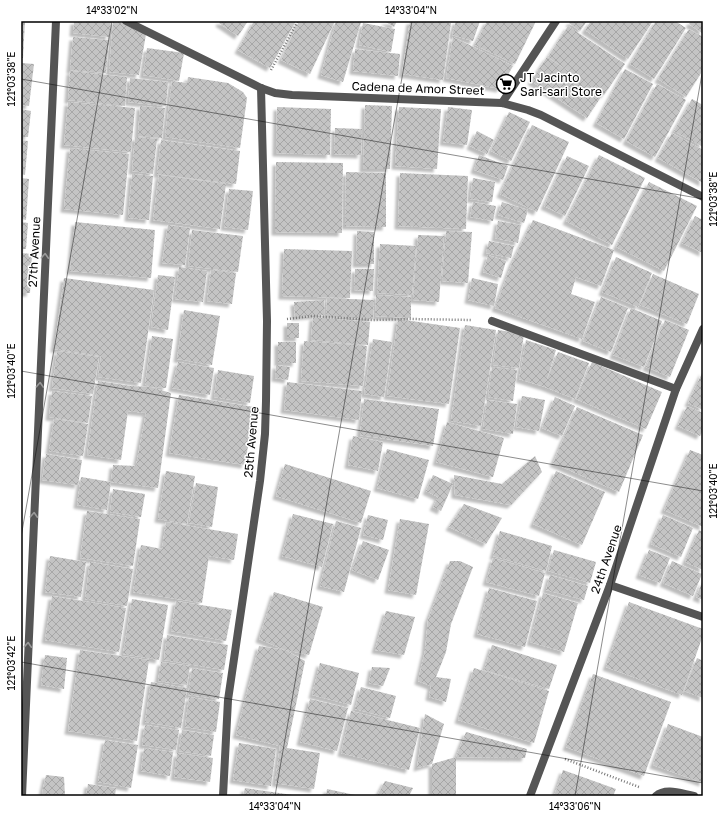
<svg xmlns="http://www.w3.org/2000/svg" width="724" height="817" font-family="'Golos Text',sans-serif">
	<defs>
		<pattern id="building-cross-hatch" width="8" height="8" patternUnits="userSpaceOnUse"><rect width="8" height="8" fill="#c4c4c4"/><path d="M0 0l8 8M0 8l8-8" fill="none" stroke="#a7a7a7"/></pattern>
		<filter id="shadow"><feDropShadow dx="-3.5" dy="3.5" stdDeviation="1" flood-color="#0004"/></filter>
	</defs>
	<rect width="100%" height="100%" fill="#fff"/>
	<g fill="url(#building-cross-hatch)" filter="url(#shadow)">
		<polygon points="21,21 25,21 23,58 21,58"/>
		<polygon points="74,21 111,21 109,37 73,33"/>
		<polygon points="113,21 117,21 146,34 139,75 109,72"/>
		<polygon points="220,21 248,21 238,36 219,23"/>
		<polygon points="254,21 296,21 270,68 238,50"/>
		<polygon points="299,21 335,21 310,74 281,60"/>
		<polygon points="336,21 357,21 361,22 343,82 321,75"/>
		<polygon points="384,21 397,21 394,27"/>
		<polygon points="410,21 434,21 451,23 443,80 402,74"/>
		<polygon points="456,21 480,21 473,41 452,35"/>
		<polygon points="487,21 536,21 515,64 475,45"/>
		<polygon points="571,21 587,21 580,31 569,23"/>
		<polygon points="591,21 653,21 628,59 585,30"/>
		<polygon points="656,21 675,21 686,28 654,79 630,64"/>
		<polygon points="691,21 703,21 703,34 689,24"/>
		<polygon points="363,23 395,29 391,52 359,45"/>
		<polygon points="568,26 625,64 604,95 548,57"/>
		<polygon points="689,29 703,37 703,70 686,97 658,79"/>
		<polygon points="73,37 109,40 106,73 70,70"/>
		<polygon points="453,37 513,66 500,89 446,78"/>
		<polygon points="147,48 184,53 179,81 143,75"/>
		<polygon points="355,49 400,54 398,76 353,71"/>
		<polygon points="547,57 603,94 587,118 531,81"/>
		<polygon points="21,63 34,64 29,106 21,105"/>
		<polygon points="625,69 653,84 624,139 596,123"/>
		<polygon points="70,71 127,77 125,106 68,100"/>
		<polygon points="188,77 228,83 243,92 247,98 240,148 165,137 172,81 187,83"/>
		<polygon points="130,78 168,82 166,106 128,102"/>
		<polygon points="657,84 686,100 655,157 626,141"/>
		<polygon points="692,99 703,105 703,147 674,131"/>
		<polygon points="68,102 135,108 131,152 64,145"/>
		<polygon points="365,105 392,106 390,169 363,169"/>
		<polygon points="140,106 165,108 162,138 138,136"/>
		<polygon points="277,107 331,109 330,155 276,153"/>
		<polygon points="399,107 441,109 437,169 395,166"/>
		<polygon points="448,107 472,110 467,145 443,142"/>
		<polygon points="21,109 31,111 28,137 21,137"/>
		<polygon points="509,112 530,122 511,161 491,151"/>
		<polygon points="532,125 569,142 537,212 500,194"/>
		<polygon points="335,128 362,129 361,155 334,154"/>
		<polygon points="477,131 494,140 487,154 470,146"/>
		<polygon points="672,133 703,150 703,183 658,158"/>
		<polygon points="135,137 157,139 153,174 132,171"/>
		<polygon points="21,140 28,141 25,175 21,174"/>
		<polygon points="161,140 240,151 236,184 157,174"/>
		<polygon points="70,148 129,154 123,215 64,209"/>
		<polygon points="479,155 508,166 503,180 474,170"/>
		<polygon points="599,155 645,178 612,245 566,221"/>
		<polygon points="567,156 589,166 565,216 544,206"/>
		<polygon points="276,162 343,163 342,233 275,232"/>
		<polygon points="346,172 386,173 386,227 345,226"/>
		<polygon points="400,173 468,176 466,229 398,226"/>
		<polygon points="132,174 153,176 149,220 128,218"/>
		<polygon points="159,175 226,184 220,229 153,220"/>
		<polygon points="21,178 29,179 26,220 21,219"/>
		<polygon points="473,178 495,182 492,202 470,199"/>
		<polygon points="649,182 697,206 664,271 616,247"/>
		<polygon points="229,189 253,191 248,230 224,227"/>
		<polygon points="473,202 496,206 493,221 470,217"/>
		<polygon points="502,202 528,210 524,223 498,215"/>
		<polygon points="695,216 703,220 703,253 682,243"/>
		<polygon points="533,220 614,250 601,286 576,277 571,294 595,302 582,339 495,308 512,263"/>
		<polygon points="498,221 521,225 518,243 495,238"/>
		<polygon points="21,222 28,223 26,249 21,249"/>
		<polygon points="75,222 155,230 151,278 70,271"/>
		<polygon points="168,225 190,228 185,265 162,263"/>
		<polygon points="192,230 243,236 238,272 188,266"/>
		<polygon points="357,231 374,232 374,264 356,264"/>
		<polygon points="446,231 472,232 468,283 442,281"/>
		<polygon points="418,235 444,236 439,302 413,300"/>
		<polygon points="489,241 514,246 511,258 486,253"/>
		<polygon points="380,244 416,246 412,295 377,293"/>
		<polygon points="284,249 352,251 350,298 282,296"/>
		<polygon points="21,253 32,254 30,293 21,293"/>
		<polygon points="488,255 506,261 501,278 483,272"/>
		<polygon points="616,257 652,273 638,307 602,292"/>
		<polygon points="179,267 207,271 203,302 175,299"/>
		<polygon points="355,269 374,269 373,291 354,290"/>
		<polygon points="211,270 236,273 232,304 207,301"/>
		<polygon points="653,274 699,294 687,324 640,305"/>
		<polygon points="158,275 175,277 168,330 151,327"/>
		<polygon points="64,278 154,290 141,383 98,377 101,356 54,349"/>
		<polygon points="472,278 498,284 494,306 468,300"/>
		<polygon points="376,295 411,297 411,318 375,316"/>
		<polygon points="601,297 628,308 611,352 583,341"/>
		<polygon points="327,298 374,300 373,319 326,317"/>
		<polygon points="324,300 325,315 295,317 294,302"/>
		<polygon points="631,308 662,321 644,367 613,355"/>
		<polygon points="184,310 220,316 212,365 177,359"/>
		<polygon points="313,317 370,322 368,345 311,340"/>
		<polygon points="398,319 460,328 449,404 387,396"/>
		<polygon points="665,320 689,330 670,377 646,367"/>
		<rect x="287" y="323" width="12" height="15"/>
		<polygon points="465,325 496,330 481,426 451,421"/>
		<polygon points="498,330 524,334 519,368 493,365"/>
		<polygon points="152,336 173,339 166,388 150,387 171,393 158,488 111,482 113,465 136,466 146,413 128,411 121,460 87,455 98,381 131,386 150,387 145,384"/>
		<polygon points="373,339 392,342 384,397 364,394"/>
		<polygon points="526,340 556,350 546,382 558,352 589,363 575,399 545,387 519,379"/>
		<polygon points="304,341 367,346 363,386 301,381"/>
		<rect x="278" y="342" width="18" height="21"/>
		<polygon points="57,351 99,357 93,394 52,388"/>
		<polygon points="178,362 214,368 210,395 172,388"/>
		<polygon points="592,362 662,392 646,429 576,399"/>
		<polygon points="276,365 290,367 288,380 275,378"/>
		<polygon points="492,367 517,370 513,401 488,397"/>
		<polygon points="218,370 254,376 250,403 214,397"/>
		<polygon points="703,371 703,410 688,403"/>
		<polygon points="287,382 362,391 359,420 284,410"/>
		<polygon points="52,391 92,396 88,423 49,417"/>
		<polygon points="179,395 254,407 245,465 169,453"/>
		<polygon points="522,396 545,400 539,431 516,427"/>
		<polygon points="555,397 575,406 562,436 542,428"/>
		<polygon points="364,399 439,409 433,446 360,435"/>
		<polygon points="487,400 517,404 513,434 483,429"/>
		<polygon points="687,406 703,413 703,430 700,436 678,426"/>
		<polygon points="577,407 643,435 619,492 553,463"/>
		<polygon points="54,419 88,424 83,456 49,451"/>
		<polygon points="447,422 504,438 493,477 436,462"/>
		<polygon points="353,436 383,442 378,471 348,465"/>
		<polygon points="387,449 429,460 418,499 377,488"/>
		<polygon points="690,450 703,455 703,527 664,510"/>
		<polygon points="46,454 82,460 78,485 42,480"/>
		<polygon points="535,456 542,472 511,505 455,495 454,475 502,484"/>
		<polygon points="285,464 371,491 361,523 276,496"/>
		<polygon points="166,471 195,476 187,524 158,519"/>
		<polygon points="556,471 605,492 582,545 533,524"/>
		<polygon points="433,475 453,484 441,511 433,507 438,497 426,491"/>
		<polygon points="81,477 111,482 107,510 77,505"/>
		<polygon points="196,483 218,487 212,527 189,523"/>
		<polygon points="113,489 145,494 141,517 110,512"/>
		<polygon points="464,504 502,518 486,544 449,527"/>
		<polygon points="87,511 140,519 133,566 80,558"/>
		<polygon points="293,514 333,524 322,567 282,556"/>
		<polygon points="368,515 388,520 383,540 363,535"/>
		<polygon points="663,515 693,528 681,557 651,544"/>
		<polygon points="400,519 429,524 416,595 388,590"/>
		<polygon points="336,521 361,528 344,592 320,586"/>
		<polygon points="166,522 238,534 234,560 209,556 202,603 133,592 141,545 162,549"/>
		<polygon points="699,530 703,532 703,570 685,562"/>
		<polygon points="500,531 552,546 546,571 493,556"/>
		<polygon points="363,541 389,550 378,580 352,570"/>
		<polygon points="554,550 596,562 590,583 548,571"/>
		<polygon points="649,550 670,558 660,583 639,575"/>
		<polygon points="50,556 86,562 81,597 45,592"/>
		<polygon points="493,558 545,573 539,596 486,582"/>
		<polygon points="450,561 460,561 473,567 451,624 446,652 436,677 451,679 446,702 429,697 431,686 418,681 425,651 428,620"/>
		<polygon points="672,561 702,574 693,596 663,583"/>
		<polygon points="90,562 133,569 127,606 85,599"/>
		<polygon points="550,575 588,586 584,600 546,590"/>
		<polygon points="703,580 703,600 696,597"/>
		<polygon points="489,588 537,601 525,647 477,634"/>
		<polygon points="274,592 323,607 309,655 285,650 259,639"/>
		<polygon points="543,593 578,603 564,652 530,642"/>
		<polygon points="52,596 126,608 119,652 45,640"/>
		<polygon points="132,599 168,605 159,660 123,654"/>
		<polygon points="176,601 232,610 226,641 171,631"/>
		<polygon points="629,602 703,629 703,635 682,695 606,667"/>
		<polygon points="386,611 415,617 404,655 375,650"/>
		<polygon points="167,635 228,645 224,670 164,660"/>
		<polygon points="492,645 557,665 549,689 484,670"/>
		<polygon points="259,646 285,650 305,661 287,748 320,753 314,789 275,783 280,746 236,735"/>
		<polygon points="80,650 149,660 137,741 68,731"/>
		<polygon points="45,655 67,658 64,689 41,685"/>
		<polygon points="697,658 703,661 703,698 684,691"/>
		<polygon points="161,662 190,666 187,685 158,681"/>
		<polygon points="320,663 359,673 351,705 312,695"/>
		<polygon points="372,667 390,668 383,686 369,683"/>
		<polygon points="192,668 223,673 219,699 188,695"/>
		<polygon points="474,668 549,691 534,743 458,720"/>
		<polygon points="593,674 671,702 644,776 566,747"/>
		<polygon points="151,682 187,688 181,728 145,722"/>
		<polygon points="361,687 396,696 390,718 355,709"/>
		<polygon points="189,697 220,702 216,732 185,727"/>
		<polygon points="310,699 348,708 337,751 300,742"/>
		<polygon points="351,711 420,728 409,770 341,753"/>
		<polygon points="425,714 444,724 432,764 417,768"/>
		<polygon points="668,724 703,737 703,783 653,765"/>
		<polygon points="145,725 179,730 176,750 142,745"/>
		<polygon points="182,730 214,735 211,756 179,751"/>
		<polygon points="466,732 527,749 525,758 456,757"/>
		<polygon points="105,740 138,745 131,788 98,782"/>
		<polygon points="239,743 276,749 271,786 233,780"/>
		<polygon points="144,748 173,752 170,776 141,771"/>
		<polygon points="177,753 213,758 210,782 174,777"/>
		<polygon points="456,757 456,796 432,796 432,764"/>
		<polygon points="563,770 616,789 613,796 554,796"/>
		<polygon points="46,775 64,777 65,796 50,796 42,794"/>
		<polygon points="385,781 413,788 409,796 377,796"/>
		<polygon points="88,784 116,788 115,796 86,796"/>
		<polygon points="245,788 293,795 293,796 243,796"/>
		<polygon points="327,789 355,795 355,796 326,796"/>
	</g>
	<g fill="none" stroke-linecap="round" stroke-linejoin="round">
		<g stroke="#777" stroke-width="2.5" stroke-dasharray="1 2" stroke-linecap="butt">
			<polyline points="271,70 298,21"/>
			<polyline points="287,319 312,316 373,320 410,319 472,320"/>
			<polyline points="565,759 639,787"/>
		</g>
		<polyline stroke="#555" stroke-width="8" points="492,321 676,389"/>
		<g stroke="#555" stroke-width="8">
			<polyline points="126,21 261,88 275,93 292,95 502,103 528,110 541,115 703,197"/>
			<polyline points="502,103 556,21"/>
			<polyline points="610,585 703,617"/>
			<polyline points="223,796 228,700 260,481 265,434 266,401 267,321 261,88"/>
			<polyline points="530,796 610,585 676,389 703,329"/>
			<path d="M656,796C666,787 682,794 694,796"/>
		</g>
		<polyline stroke="#555" stroke-width="8" points="22,796 56,21"/>
	</g>
	<defs><path id="oneway-chevron" d="M-2-3.5L2.5 0L-2 3.5" fill="none" stroke-width="1.6" stroke-linecap="round" stroke-linejoin="round"/></defs>
	<g stroke="#999">
		<use href="#oneway-chevron" transform="translate(45 256) rotate(-87)"/>
		<use href="#oneway-chevron" transform="translate(40 385) rotate(-87)"/>
		<use href="#oneway-chevron" transform="translate(34 515) rotate(-87)"/>
		<use href="#oneway-chevron" transform="translate(28 645) rotate(-87)"/>
	</g>
	<path fill="none" stroke="#000" stroke-width="1" stroke-opacity="0.45" d="M21,79L703,199M21,371L703,491M21,537L112,21M21,662L703,783M275,796L412,21M575,796L703,68"/>
	<defs>
		<symbol id="supermarket-ring" viewBox="-11 -11 22 22"><circle r="9.5" fill="#fff" stroke="#000" stroke-width="1.5"/><path d="M-6-5.5h2.5l.6 2H6L4.5 2H-2.5L-4.4-4H-6ZM-1.5 3.2a1.3 1.3 0 1 0 .1 0ZM3 3.2a1.3 1.3 0 1 0 .1 0Z" fill="#000"/></symbol>
	</defs>
	<g fill-rule="evenodd">
		<use href="#supermarket-ring" x="495" y="73" width="22" height="22"/>
	</g>
	<g text-anchor="middle" dominant-baseline="central" stroke-width="3" stroke-linejoin="round" paint-order="stroke">
		<g font-size="12" fill="#000" stroke="#fff" text-anchor="start">
			<text x="520" y="77">JT Jacinto<tspan x="520" dy="14">Sari-sari Store</tspan></text>
		</g>
		<g font-size="12" fill="#000" stroke="#fff">
			<text transform="translate(418 88) rotate(2)">Cadena de Amor Street</text>
			<text transform="translate(34 252) rotate(-87)">27th Avenue</text>
			<text transform="translate(251 442) rotate(-85)">25th Avenue</text>
			<text transform="translate(606 559) rotate(-71)">24th Avenue</text>
		</g>
	</g>
	<rect width="724" height="817" fill="none" stroke="#ffffff" stroke-width="44"/>
	<rect x="22" y="22" width="680" height="773" fill="none" stroke="#000" stroke-width="1.5"/>
	<g font-size="10" text-anchor="middle" fill="#000">
		<text x="112" y="14">14°33'02"N</text>
		<text x="411" y="14">14°33'04"N</text>
		<text transform="translate(11 79) rotate(-90)" y="4">121°03'38"E</text>
		<text transform="translate(713 199) rotate(-90)" y="4">121°03'38"E</text>
		<text transform="translate(11 371) rotate(-90)" y="4">121°03'40"E</text>
		<text transform="translate(713 491) rotate(-90)" y="4">121°03'40"E</text>
		<text transform="translate(11 663) rotate(-90)" y="4">121°03'42"E</text>
		<text x="275" y="810">14°33'04"N</text>
		<text x="575" y="810">14°33'06"N</text>
	</g>
</svg>
